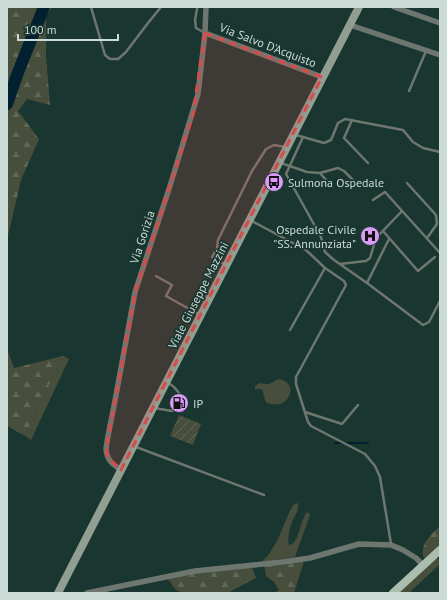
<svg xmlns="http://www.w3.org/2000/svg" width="447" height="600" font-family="'PT Sans',sans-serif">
	<defs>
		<pattern id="forest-firs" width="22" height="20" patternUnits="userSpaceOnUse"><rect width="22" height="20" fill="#484e3c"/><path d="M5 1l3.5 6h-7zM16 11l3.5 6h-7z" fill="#616757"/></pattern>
		<pattern id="garden-furrows" width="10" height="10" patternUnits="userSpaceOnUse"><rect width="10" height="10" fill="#484e3c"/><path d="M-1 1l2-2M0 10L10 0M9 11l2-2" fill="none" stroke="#616757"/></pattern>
	</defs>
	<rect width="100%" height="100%" fill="#1a3630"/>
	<g fill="#484e3c">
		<polygon points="63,356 69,359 31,440 25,436"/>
		<path d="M279,379C282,380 286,381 288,384C294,390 288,402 280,404C276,405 271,404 267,403C263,399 265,393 261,389H255V386L260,383C272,386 269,383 279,379Z"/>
		<path d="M298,503C299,511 295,515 292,522C290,527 287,540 289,545C291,544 293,544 294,542C300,536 300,521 307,512L310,514V515L295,557L262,562L269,554L277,541L289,513L293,505Z"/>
		<polygon points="436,559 440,559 440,564 409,593 398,593"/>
	</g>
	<g fill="url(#forest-firs)">
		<polygon points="7,7 52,7 46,17 46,56 50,105 27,99 18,111 39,139 21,180 7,240"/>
		<polygon points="7,349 14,368 63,356 25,436 7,426"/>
		<path d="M440,526V545L424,559C419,545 430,535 440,526Z"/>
		<polygon points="304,561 294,593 275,593 279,590 274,582 266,576 264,565"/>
		<polygon points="252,567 256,578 231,591 231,593 182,593 175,589 168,579 191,573"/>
	</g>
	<polygon fill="url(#garden-furrows)" points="179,415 201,424 193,445 170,436"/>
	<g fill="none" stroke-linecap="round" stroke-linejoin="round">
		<polyline stroke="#012130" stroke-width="2" points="335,443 368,443"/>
		<polyline stroke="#012130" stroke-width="12" points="7,104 17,75 44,7"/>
		<g stroke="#6e776f" stroke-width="2.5">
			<polyline points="91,7 105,55 110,59 118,59 126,52 148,23 161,7"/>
			<polyline points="197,7 197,9 195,20 196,28 205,33"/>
			<polyline points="409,91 426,51"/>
			<polyline points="352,120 344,138 368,163"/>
			<polyline points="296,135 324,143 331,140 338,123 345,119 403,130 413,142 423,148 440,152"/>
			<polyline points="303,137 286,174 321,237 325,252 334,260 367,283 423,325 429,322 440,301"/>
			<polyline points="281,163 307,172 320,173 338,168 344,171 354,181"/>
			<polyline points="320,173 332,187"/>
			<polyline points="407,183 436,215 437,224 427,238"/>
			<polyline points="373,200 385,192 440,253"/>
			<polyline points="250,220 306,250 325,268 344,281 346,285 296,377 296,384 308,422 311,426 365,454 375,466 380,477 391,544"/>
			<polyline points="383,231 418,271 435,257"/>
			<polyline points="340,264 366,261 370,258 376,238 402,211"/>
			<polyline points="226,265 212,257 217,249 218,240 252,171 266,149 274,145 285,147"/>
			<polyline points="156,276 172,285 166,296 200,315"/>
			<polyline points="367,283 389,239"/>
			<polyline points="290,330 325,268"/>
			<polyline points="156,408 160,409 172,411 180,394 173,386 168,383"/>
			<polyline points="305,412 342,424 358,405"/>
			<polyline points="136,447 264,495"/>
		</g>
		<g stroke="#6e776f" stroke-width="5.5">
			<polyline points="394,7 440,23"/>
			<polyline points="350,25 440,55"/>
			<polyline points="205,33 322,77"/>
			<path d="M121,470C112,464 107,460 106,449L108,436L114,406L135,292L170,186L198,94L205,33L206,7"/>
			<polyline points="87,593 195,571 282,562 310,558 359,544 391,545 403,550 416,558 423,565"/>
		</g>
		<polyline stroke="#909f92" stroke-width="8" points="58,593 359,7"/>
		<polyline stroke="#abbead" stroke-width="8" points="393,593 440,550"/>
	</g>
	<path fill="#d44c4b" fill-opacity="0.2" stroke="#d44c4b" stroke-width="3" stroke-dasharray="8 5" stroke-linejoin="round" d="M205,33L322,77L121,470L108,458L106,449L135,292L193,114Z"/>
	<defs>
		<symbol id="bus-disc" viewBox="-11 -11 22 22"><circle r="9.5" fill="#da9af6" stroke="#1a3630"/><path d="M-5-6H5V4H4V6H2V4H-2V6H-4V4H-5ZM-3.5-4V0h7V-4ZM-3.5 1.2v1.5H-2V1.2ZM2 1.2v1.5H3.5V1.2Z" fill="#111"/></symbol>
		<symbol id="hospital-disc" viewBox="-11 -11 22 22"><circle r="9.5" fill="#da9af6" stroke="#1a3630"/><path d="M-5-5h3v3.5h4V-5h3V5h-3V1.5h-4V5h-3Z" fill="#111"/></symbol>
		<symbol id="fuel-disc" viewBox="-11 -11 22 22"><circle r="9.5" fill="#da9af6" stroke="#1a3630"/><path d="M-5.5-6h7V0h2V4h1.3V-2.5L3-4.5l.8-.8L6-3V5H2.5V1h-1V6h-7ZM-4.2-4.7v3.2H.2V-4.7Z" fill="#111"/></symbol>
	</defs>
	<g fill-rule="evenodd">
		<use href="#bus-disc" x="263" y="171" width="22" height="22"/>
		<use href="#hospital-disc" x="359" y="225" width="22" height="22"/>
		<use href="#fuel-disc" x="168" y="392" width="22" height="22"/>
	</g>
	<g text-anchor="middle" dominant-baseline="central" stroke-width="3.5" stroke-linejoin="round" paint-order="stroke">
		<g font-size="12" fill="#cbdbd6" stroke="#1a3630">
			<text transform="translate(268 45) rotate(21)">Via Salvo D'Acquisto</text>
			<text transform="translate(142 237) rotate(-72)">Via Gorizia</text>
			<text transform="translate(198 295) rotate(-63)">Viale Giuseppe Mazzini</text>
		</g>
		<g font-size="12" fill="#cbdbd6" stroke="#1a3630" text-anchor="start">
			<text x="288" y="182">Sulmona Ospedale</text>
			<text x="356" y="229" text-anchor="end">Ospedale Civile<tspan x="356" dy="14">"SS. Annunziata"</tspan></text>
			<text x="193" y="403">IP</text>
		</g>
	</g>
	<rect width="447" height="600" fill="none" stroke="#cbdbd6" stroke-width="16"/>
	<path d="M18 34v6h100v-6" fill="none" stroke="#cbdbd6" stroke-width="2"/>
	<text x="24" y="34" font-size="12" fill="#cbdbd6" stroke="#1a3630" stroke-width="3" paint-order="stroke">100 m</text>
</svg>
